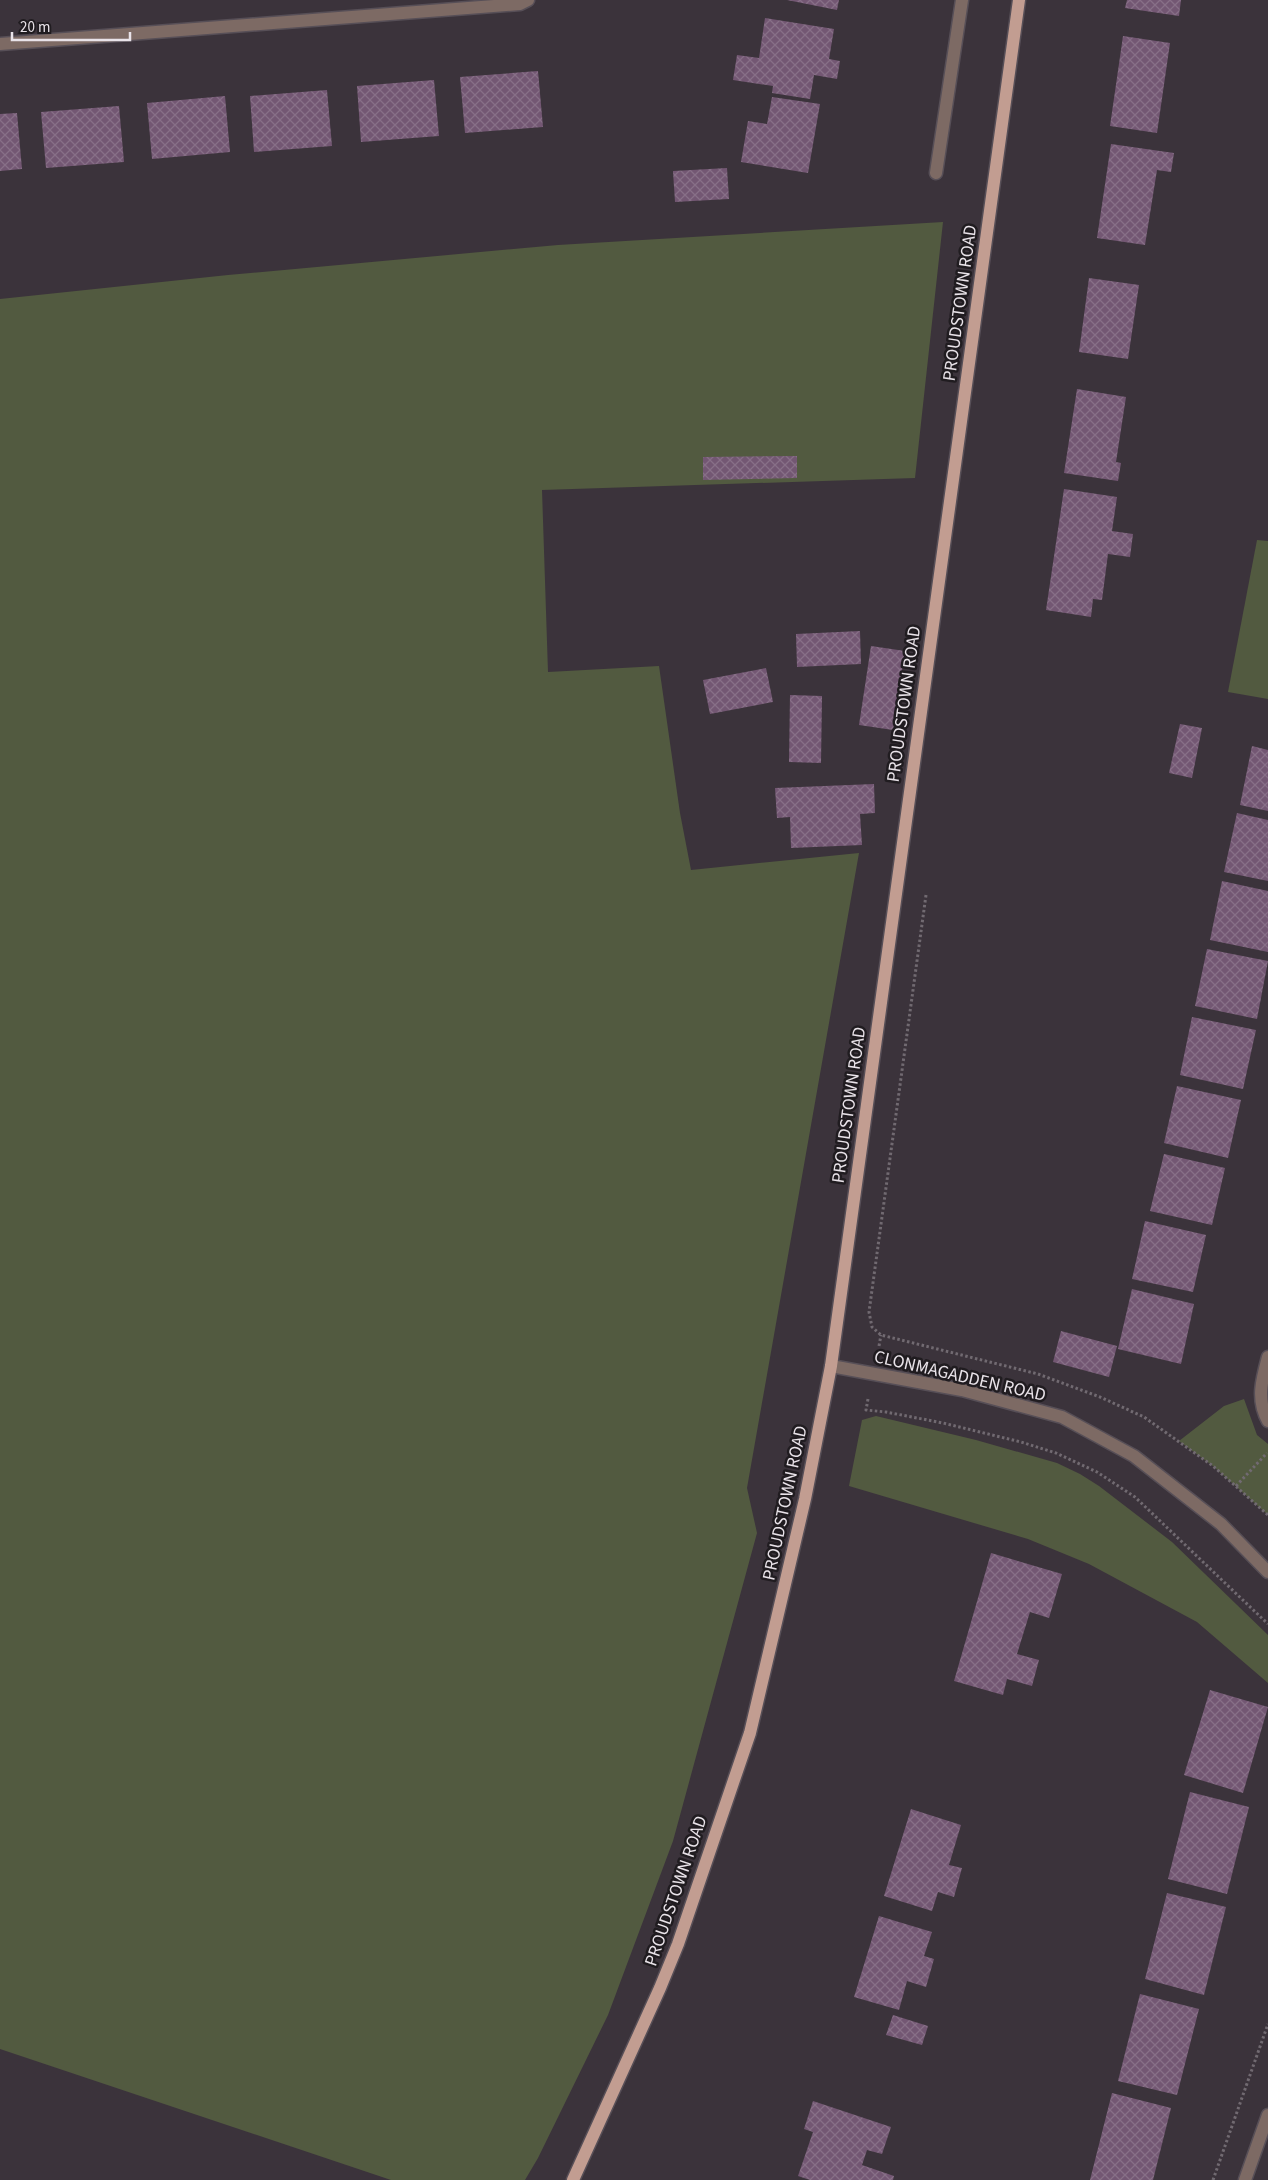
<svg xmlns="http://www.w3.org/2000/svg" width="1268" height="2180" font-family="'Source Sans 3',sans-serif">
	<defs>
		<pattern id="building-cross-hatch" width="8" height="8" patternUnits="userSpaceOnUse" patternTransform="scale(1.25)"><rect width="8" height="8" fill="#735773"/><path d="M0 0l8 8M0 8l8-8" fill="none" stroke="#876f87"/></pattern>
	</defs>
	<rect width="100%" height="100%" fill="#3b333b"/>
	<g fill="#525a40">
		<polygon points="943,222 915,478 542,490 548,672 659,666 680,813 691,870 859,853 747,1488 757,1533 673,1841 608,2015 538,2158 525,2180 391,2180 0,2049 0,299 228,275 558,245"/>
		<polygon points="1257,540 1268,541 1268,699 1228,692"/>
		<polygon points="1244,1399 1257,1435 1268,1444 1268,1515 1213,1466 1179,1441 1224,1406"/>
		<polygon points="876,1416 976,1440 1057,1463 1080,1474 1099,1486 1172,1542 1268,1635 1268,1683 1197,1622 1089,1564 1028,1539 849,1486 862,1420"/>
	</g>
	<g fill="url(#building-cross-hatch)">
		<polygon points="787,0 839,0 837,10"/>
		<polygon points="1127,0 1181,0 1179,16 1125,8"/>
		<polygon points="765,18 834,29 829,59 840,61 837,79 814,75 810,99 772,93 773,86 733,80 737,55 759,58"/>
		<polygon points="1123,36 1170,43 1157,133 1110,126"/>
		<polygon points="538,71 543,127 465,133 460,77"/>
		<polygon points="434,80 439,136 361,142 357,86"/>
		<polygon points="327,90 332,146 254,152 250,96"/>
		<polygon points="225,96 230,152 152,159 147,103"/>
		<polygon points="772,97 820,104 808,173 741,162 748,121 767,124"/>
		<polygon points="119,106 124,162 46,168 41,112"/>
		<polygon points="17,113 22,169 0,171 0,114"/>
		<polygon points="1111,144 1174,153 1171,172 1157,170 1145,245 1097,238"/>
		<polygon points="727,168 729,199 675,202 673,171"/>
		<polygon points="1089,278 1139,285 1128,359 1079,352"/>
		<polygon points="1077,389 1126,397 1116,462 1121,463 1118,481 1064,473"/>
		<polygon points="797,456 797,478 703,480 703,457"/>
		<polygon points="1064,489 1117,497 1112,531 1133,534 1130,557 1108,554 1102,600 1093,599 1091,617 1046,610"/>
		<polygon points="860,631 861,664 797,667 796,634"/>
		<polygon points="871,646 905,651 893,730 859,725"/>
		<polygon points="766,668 773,702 710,714 703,680"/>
		<polygon points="790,695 822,696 821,763 789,762"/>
		<polygon points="1180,724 1202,728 1192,778 1169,773"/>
		<polygon points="1252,746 1268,750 1268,811 1240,805"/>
		<polygon points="874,784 875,813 860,814 862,845 791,848 790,817 777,818 775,788"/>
		<polygon points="1237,813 1268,820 1268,881 1224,872"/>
		<polygon points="1222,881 1268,891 1268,952 1210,940"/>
		<polygon points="1207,949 1268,961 1257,1019 1195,1006"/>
		<polygon points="1192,1017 1256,1030 1243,1089 1180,1075"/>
		<polygon points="1177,1086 1241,1100 1228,1158 1164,1143"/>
		<polygon points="1164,1154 1225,1168 1212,1225 1150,1211"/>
		<polygon points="1145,1221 1206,1235 1193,1292 1132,1279"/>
		<polygon points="1132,1289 1194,1304 1181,1364 1118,1349"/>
		<polygon points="1061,1331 1117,1346 1109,1377 1053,1362"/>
		<polygon points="991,1553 1062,1574 1049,1618 1030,1612 1017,1654 1039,1660 1032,1686 1007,1679 1003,1695 954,1681"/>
		<polygon points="1210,1690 1268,1707 1243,1793 1184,1775"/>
		<polygon points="1190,1792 1249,1807 1227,1894 1168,1879"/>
		<polygon points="911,1809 961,1825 949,1865 962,1868 954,1897 938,1892 932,1911 884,1896"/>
		<polygon points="1167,1893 1226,1907 1204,1995 1145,1979"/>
		<polygon points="879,1916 932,1932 924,1956 934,1959 926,1987 907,1981 899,2010 854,1997"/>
		<polygon points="1140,1994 1199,2009 1177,2095 1118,2081"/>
		<polygon points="893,2015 928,2026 922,2045 886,2035"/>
		<polygon points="1112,2093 1171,2108 1153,2180 1090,2180"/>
		<polygon points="813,2101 891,2127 882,2154 867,2150 862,2165 894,2176 893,2180 810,2180 798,2176 813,2132 804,2129"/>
	</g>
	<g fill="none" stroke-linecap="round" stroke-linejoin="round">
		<defs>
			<g id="minor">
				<polyline points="0,44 520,4 528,0"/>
				<polyline points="936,173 962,0"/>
				<path d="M1268,1357C1262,1379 1256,1400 1268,1421"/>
				<polyline points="831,1366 962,1390 1062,1417 1134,1456 1221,1524 1268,1572"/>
				<polyline points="1245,2180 1268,2115"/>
			</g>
			<polyline id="major" points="573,2180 660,1988 678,1944 750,1733 805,1499 831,1366 1019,0"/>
		</defs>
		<use href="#minor" stroke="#574f57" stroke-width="15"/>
		<use href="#major" stroke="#574f57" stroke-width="15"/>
		<g stroke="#716a71" stroke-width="3" stroke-dasharray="2.5 2.5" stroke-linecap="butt">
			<polyline points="926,895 869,1312 872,1327 881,1335 1038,1374 1100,1397 1144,1417 1213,1466 1268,1515"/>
			<polyline points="879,1346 881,1335"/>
			<polyline points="868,1399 866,1410 886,1412 943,1423 1021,1442 1056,1453 1097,1472 1135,1497 1268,1624"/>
			<polyline points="1236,1486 1267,1453"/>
			<polyline points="1213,2180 1268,2024"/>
		</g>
		<use href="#minor" stroke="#7d6a64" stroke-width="12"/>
		<use href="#major" stroke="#c29d91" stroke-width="12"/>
	</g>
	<g text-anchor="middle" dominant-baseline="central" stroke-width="5" stroke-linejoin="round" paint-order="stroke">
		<g font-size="18" fill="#e9e3e9" stroke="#201c20">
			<text transform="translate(960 303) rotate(-82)">PROUDSTOWN ROAD</text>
			<text transform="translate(904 704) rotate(-82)">PROUDSTOWN ROAD</text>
			<text transform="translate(849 1105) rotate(-82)">PROUDSTOWN ROAD</text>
			<text transform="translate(960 1376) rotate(13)">CLONMAGADDEN ROAD</text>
			<text transform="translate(785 1503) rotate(-78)">PROUDSTOWN ROAD</text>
			<text transform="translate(676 1891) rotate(-71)">PROUDSTOWN ROAD</text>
		</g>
	</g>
	<path d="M12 32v8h118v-8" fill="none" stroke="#e9e3e9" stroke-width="2.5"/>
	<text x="20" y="32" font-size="15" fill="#e9e3e9" stroke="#201c20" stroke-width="4" paint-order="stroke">20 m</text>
</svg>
